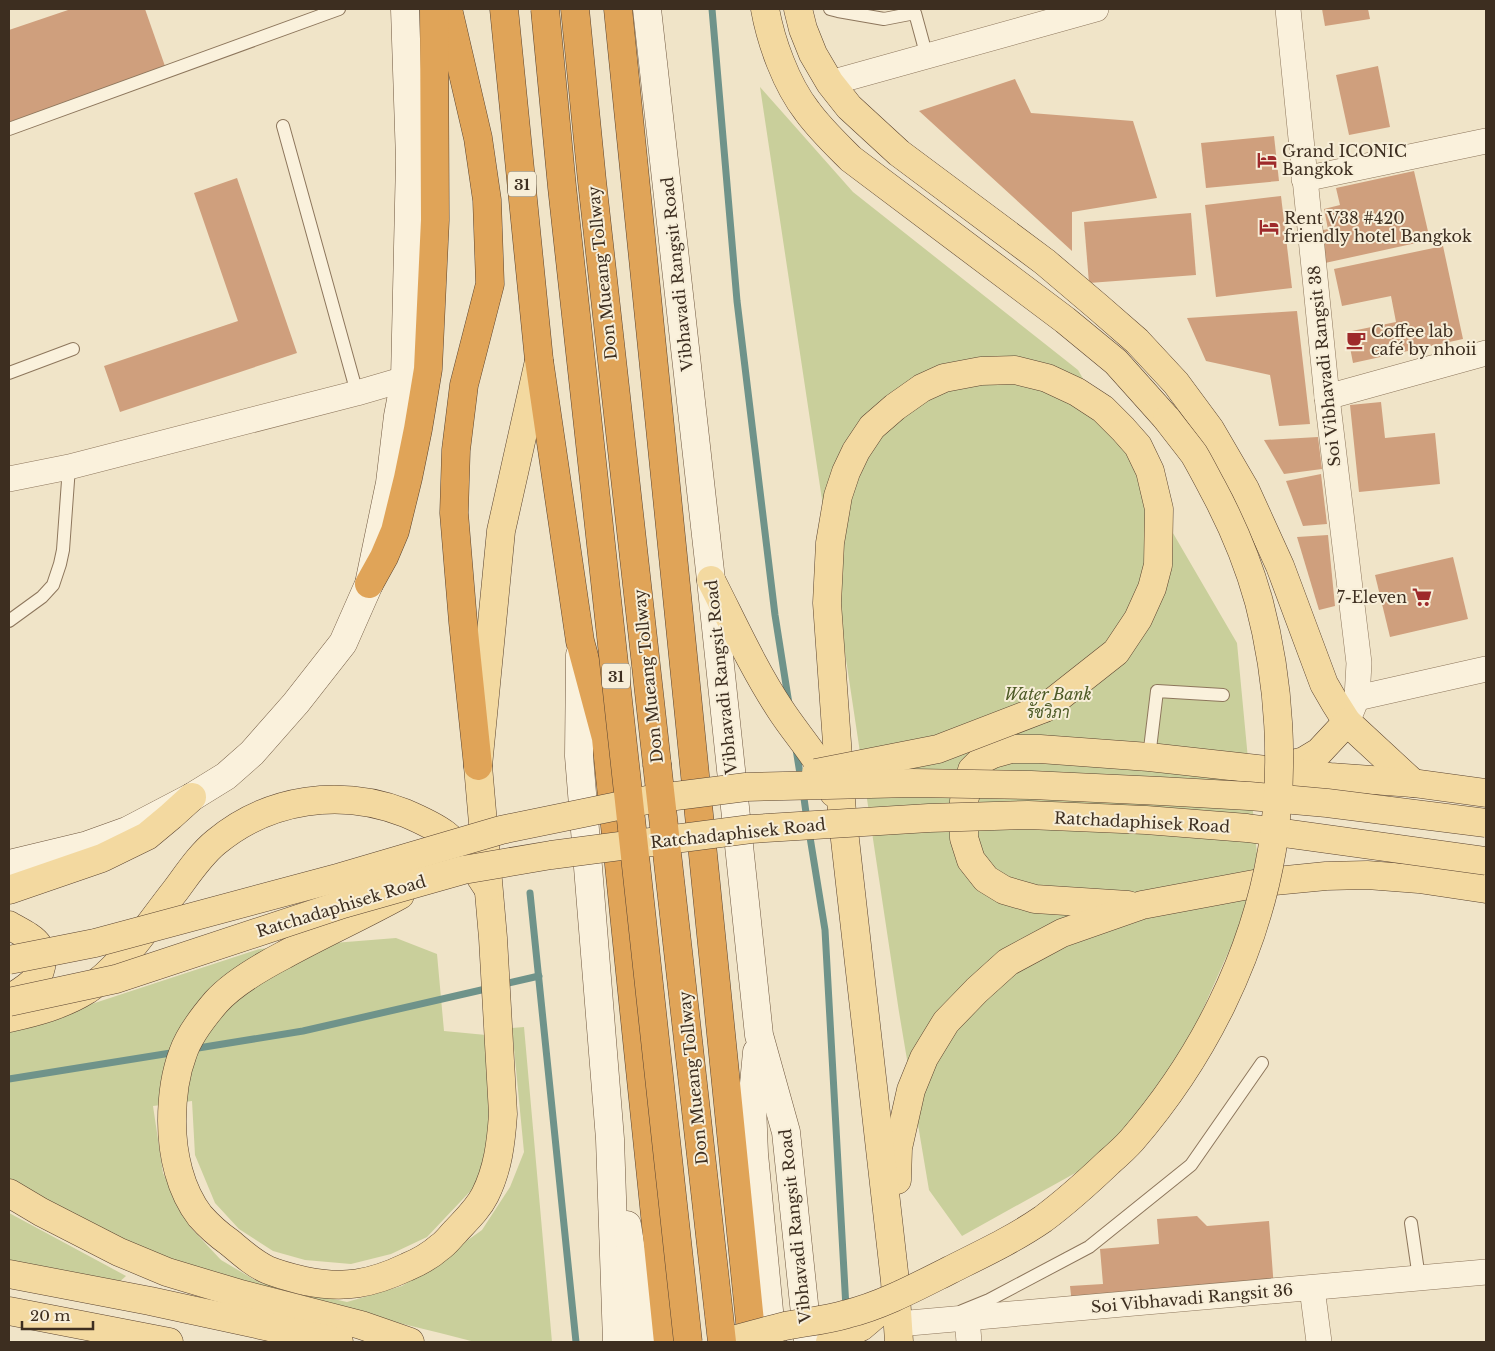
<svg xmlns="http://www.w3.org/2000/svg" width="1495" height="1351" font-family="'Libre Baskerville',Sarabun,serif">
	<rect width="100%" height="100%" fill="#f0e4c8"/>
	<g fill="#c9cf9b">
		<polygon points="760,87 853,192 1078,370 1237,643 1257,854 1240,926 1174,1074 1104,1157 962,1236 929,1190 899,1012"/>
		<polygon points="396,938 437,954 444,1031 486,1035 493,1118 478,1183 427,1237 391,1254 351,1264 305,1260 273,1251 239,1229 215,1203 195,1155 192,1101 153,1106 163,1173 190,1227 221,1260 260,1283 347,1302 402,1286 430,1267 482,1230 510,1187 524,1152 512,1028 524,1027 552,1342 475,1342 440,1333 259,1289 116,1242 9,1182 9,1028 40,1021 259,949"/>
		<polygon points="9,1213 11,1214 126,1276 117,1284 9,1263"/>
	</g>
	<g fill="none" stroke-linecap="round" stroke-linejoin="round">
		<g stroke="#6f938a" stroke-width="7">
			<polyline points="712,9 737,301 775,615 789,704"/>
			<polyline points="796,749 801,780"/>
			<polyline points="803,791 807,820"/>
			<polyline points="809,831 825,930 846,1308"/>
			<polyline points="530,893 576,1342"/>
			<polyline points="500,985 539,976"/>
			<polyline points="192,1049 303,1031 490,988"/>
			<polyline points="9,1079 177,1052"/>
		</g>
	</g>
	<g fill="#cf9f7d">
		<polygon points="71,9 145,9 166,69 9,122 9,30"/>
		<polygon points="1322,9 1368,9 1370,19 1325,26"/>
		<polygon points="1378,66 1390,127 1349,135 1336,75"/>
		<polygon points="1015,79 1031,113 1133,121 1157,198 1072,212 1072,251 919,111"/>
		<polygon points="1274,136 1279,181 1206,188 1201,143"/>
		<polygon points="1414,171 1430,240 1325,263 1318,231 1328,229 1324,209 1340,205 1336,188"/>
		<polygon points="237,178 297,353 120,412 104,366 238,321 194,193"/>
		<polygon points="1281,196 1292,288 1216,297 1205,205"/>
		<polygon points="1191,213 1196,275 1089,283 1084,222"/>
		<polygon points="1443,246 1463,339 1353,363 1347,332 1396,322 1391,296 1342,306 1334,269"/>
		<polygon points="1297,311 1310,424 1279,426 1270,375 1206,361 1187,318"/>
		<polygon points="1381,402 1385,438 1435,433 1440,484 1359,492 1350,405"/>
		<polygon points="1318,437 1322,469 1284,474 1264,440"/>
		<polygon points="1321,474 1327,524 1303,526 1286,481"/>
		<polygon points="1328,535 1335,606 1319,610 1297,537"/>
		<polygon points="1453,557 1468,619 1390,637 1375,575"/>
		<polygon points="1197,1216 1207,1226 1269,1221 1274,1289 1072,1304 1070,1286 1103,1284 1100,1249 1159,1244 1157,1219"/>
	</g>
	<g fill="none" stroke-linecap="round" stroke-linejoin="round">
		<defs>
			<g id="lane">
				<polyline points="830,9 838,11 884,19 915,13 927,57"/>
				<polyline points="283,126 357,393"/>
				<polyline points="9,129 339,9"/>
				<polyline points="9,373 73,349"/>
				<polyline points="9,621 42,597 53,585 60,564 63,550 69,467"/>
				<polyline points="1149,757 1157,691 1223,695"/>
				<polyline points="1411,1223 1419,1278"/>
				<polyline points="962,1311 989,1300 1089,1247 1191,1165 1262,1063"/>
			</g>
			<g id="street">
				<polyline points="1288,9 1327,397 1359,663 1357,698 1347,722"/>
				<polyline points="830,83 1096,9"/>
				<polyline points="1304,179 1486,141"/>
				<polyline points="1327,397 1486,353"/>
				<polyline points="9,479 69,467 357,393 405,379"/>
				<polyline points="1357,698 1486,669"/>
				<polyline points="1312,1288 1319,1342"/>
				<polyline points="967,1318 969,1342"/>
				<polyline points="898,1324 1486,1272"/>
			</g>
			<g id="secondary">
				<polyline points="647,9 711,580 759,1035 786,1132 808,1342"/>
				<polyline points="580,655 579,756 610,1139 617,1342"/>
				<polyline points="9,864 88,845 127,831 192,797 226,776 252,753 296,703 343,643 369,584 390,483 398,416 405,379 410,160 405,9"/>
				<polyline points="757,1052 752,1105 754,1154 772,1342"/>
				<polyline points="627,1225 637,1286 644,1342"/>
			</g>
			<g id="primary">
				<path d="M765,9C771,42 786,84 807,111C820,129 836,144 851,159L1065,320L1116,362L1167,419"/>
				<polyline points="798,9 803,29 813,54 830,83 849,107 899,153 1045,262 1098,307 1137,341 1176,383 1210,429 1245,489 1280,566 1324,684 1335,703 1347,722 1413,783"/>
				<path d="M711,580C733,623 753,668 780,709C798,737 822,761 834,793"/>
				<polyline points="1277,768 1304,761 1319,752 1347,722"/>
				<polyline points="9,890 102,858 147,836 171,816 192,797"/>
				<path d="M400,895C362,916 322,934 284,955C261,967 233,983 216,1002C204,1016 189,1035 183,1053C175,1074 172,1099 172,1121C172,1154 180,1190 200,1216C208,1225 219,1235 229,1242C241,1252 254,1264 268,1270C280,1275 293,1278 305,1281C344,1289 371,1284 407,1267C419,1262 430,1256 440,1247C446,1243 450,1237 455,1232C466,1220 478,1209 485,1195C498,1169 501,1143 503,1114L493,938L478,766L501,531L539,361"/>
				<polyline points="1128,905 1035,899 1004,890 986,879 971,860 964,838 964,801 972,770 983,759 993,754 1011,749 1040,749 1149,757 1330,777 1413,783 1486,793"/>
				<path d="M9,925C17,930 33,937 38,945C40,947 40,953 41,956C45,979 26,988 9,999"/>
				<path d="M9,1018C36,1012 63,1005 87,990C123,966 148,925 175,891C187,875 200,855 216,842C269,798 341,788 405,813C419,819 433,825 445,834C463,848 475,869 487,887"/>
				<polyline points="897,1180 898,1148 911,1090 924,1058 946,1022 977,990 1008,962 1062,933 1142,905 1265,882 1326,876 1367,875 1419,879 1486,889"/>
				<polyline points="9,1193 41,1212 119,1252 167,1272 237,1293 361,1325 410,1342"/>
				<polyline points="9,1274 150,1301 339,1342"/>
				<polyline points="9,1311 169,1342"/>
				<polyline points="830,1342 861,1327 894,1299"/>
				<polyline points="899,1342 895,1281 842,813 827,603 830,543 838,496 846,472 856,451 872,427 895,407 922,388 944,378 981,371 1015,370 1047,378 1077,392 1103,409 1123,429 1138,446 1150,471 1159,509 1158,565 1152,588 1138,619 1116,652 1045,708"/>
			</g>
			<g id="highway">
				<polyline points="448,9 478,138 487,200 490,284 464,385 456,450 454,513 463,622 478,766"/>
				<polyline points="504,9 539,360 580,641 606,738 668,1342"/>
				<polyline points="575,9 592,181 657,764"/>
				<polyline points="618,9 752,1342"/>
				<polyline points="369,584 384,557 395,531 408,478 418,429 428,369 435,220 434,9"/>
			</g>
		</defs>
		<use href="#lane" stroke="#8d765c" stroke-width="14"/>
		<use href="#street" stroke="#8d765c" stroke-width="26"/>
		<use href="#secondary" stroke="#6f573f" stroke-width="29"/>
		<use href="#primary" stroke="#5b4430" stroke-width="29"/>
		<use href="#highway" stroke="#5b4430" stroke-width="29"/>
		<use href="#lane" stroke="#faf1dc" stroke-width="12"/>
		<use href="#street" stroke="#faf1dc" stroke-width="25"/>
		<use href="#secondary" stroke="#faf1dc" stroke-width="28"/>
		<use href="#primary" stroke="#f3d9a0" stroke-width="28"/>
		<use href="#highway" stroke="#e0a458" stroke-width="28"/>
		<defs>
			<g id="primary-bridge">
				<polyline points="816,773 938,749 1045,708"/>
				<polyline points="9,960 95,943 341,877 501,830 652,799 746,787 913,783 1031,785 1160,791 1249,796 1327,803 1486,823"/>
				<polyline points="9,1002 116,979 343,904 463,870 551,855 751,829 929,818 1028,815 1146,820 1247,828 1486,861"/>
				<path d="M725,1342C745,1337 765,1331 785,1326C806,1322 827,1320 847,1314C883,1305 916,1287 950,1270C982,1254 1014,1239 1043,1219C1067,1201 1088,1182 1109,1162C1117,1155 1125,1148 1132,1140C1202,1059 1254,957 1272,850C1285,768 1280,682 1259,602C1248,562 1232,524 1212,487C1206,476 1200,464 1194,454C1185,442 1176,431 1167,419"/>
			</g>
			<g id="highway-bridge">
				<polyline points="545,9 562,187 688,1342"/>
				<polyline points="657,764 722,1342"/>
			</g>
		</defs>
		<use href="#primary-bridge" stroke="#5b4430" stroke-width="29" stroke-linecap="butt"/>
		<use href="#highway-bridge" stroke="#5b4430" stroke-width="29" stroke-linecap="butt"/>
		<use href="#primary-bridge" stroke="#f3d9a0" stroke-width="28"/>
		<use href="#highway-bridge" stroke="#e0a458" stroke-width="28"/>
	</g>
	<defs>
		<symbol id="hotel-bare" viewBox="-9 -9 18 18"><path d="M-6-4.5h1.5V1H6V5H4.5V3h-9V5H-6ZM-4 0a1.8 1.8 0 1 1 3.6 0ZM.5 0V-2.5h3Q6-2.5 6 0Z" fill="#9e2a2b" stroke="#f7eed8" stroke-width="2.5" paint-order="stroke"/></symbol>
		<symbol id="cafe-bare" viewBox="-9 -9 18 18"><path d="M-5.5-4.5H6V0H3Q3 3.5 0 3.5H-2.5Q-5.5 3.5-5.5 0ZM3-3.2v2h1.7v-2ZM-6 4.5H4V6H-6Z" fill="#9e2a2b" stroke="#f7eed8" stroke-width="2.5" paint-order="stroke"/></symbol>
		<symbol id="supermarket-bare" viewBox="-9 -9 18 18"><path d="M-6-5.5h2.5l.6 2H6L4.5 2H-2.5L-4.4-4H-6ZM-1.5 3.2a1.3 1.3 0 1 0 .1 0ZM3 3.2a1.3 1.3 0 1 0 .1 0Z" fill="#9e2a2b" stroke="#f7eed8" stroke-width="2.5" paint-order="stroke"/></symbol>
	</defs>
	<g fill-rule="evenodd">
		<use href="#hotel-bare" x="1253" y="146" width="28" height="28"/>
		<use href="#hotel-bare" x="1255" y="213" width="28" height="28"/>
		<use href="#cafe-bare" x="1342" y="326" width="28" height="28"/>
		<use href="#supermarket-bare" x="1408" y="583" width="28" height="28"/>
	</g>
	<g text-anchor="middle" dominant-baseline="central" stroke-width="4" stroke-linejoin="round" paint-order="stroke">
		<g fill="#f7eed8" stroke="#756857" stroke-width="1">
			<rect x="508" y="171.5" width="28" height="25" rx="4"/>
			<rect x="602" y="663.5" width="28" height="25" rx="4"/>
		</g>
		<g font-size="15" font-weight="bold" fill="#3d2e20">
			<text x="522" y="184">31</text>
			<text x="616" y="676">31</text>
		</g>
		<g font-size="16" fill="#3d2e20" stroke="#f7eed8" text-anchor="start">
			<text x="1282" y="151">Grand ICONIC<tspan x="1282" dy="18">Bangkok</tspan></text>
			<text x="1284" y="218">Rent V38 #420<tspan x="1284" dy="18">friendly hotel Bangkok</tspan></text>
			<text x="1371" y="331">Coffee lab<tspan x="1371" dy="18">café by nhoii</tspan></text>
			<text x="1407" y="597" text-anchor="end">7-Eleven</text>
		</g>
		<g font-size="16" fill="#3d2e20" stroke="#f7eed8">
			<text transform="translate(602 273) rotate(-96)">Don Mueang Tollway</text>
			<text transform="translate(677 274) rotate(-96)">Vibhavadi Rangsit Road</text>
			<text transform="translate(1324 366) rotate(-96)">Soi Vibhavadi Rangsit 38</text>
			<text transform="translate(648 676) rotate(-96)">Don Mueang Tollway</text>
			<text transform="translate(721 677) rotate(-96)">Vibhavadi Rangsit Road</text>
			<text transform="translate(1142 822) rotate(3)">Ratchadaphisek Road</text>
			<text transform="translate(738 833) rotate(-6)">Ratchadaphisek Road</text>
			<text transform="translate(341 906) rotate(-17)">Ratchadaphisek Road</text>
			<text transform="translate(693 1078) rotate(-96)">Don Mueang Tollway</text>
			<text transform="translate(795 1226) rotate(-96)">Vibhavadi Rangsit Road</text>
			<text transform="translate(1192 1298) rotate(-5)">Soi Vibhavadi Rangsit 36</text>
		</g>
		<g font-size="16" font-style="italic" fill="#4d5a26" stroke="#f7eed8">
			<text x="1048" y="694">Water Bank<tspan x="1048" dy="18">รัชวิภา</tspan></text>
		</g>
	</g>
	<rect width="1495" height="1351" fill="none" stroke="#3d2e20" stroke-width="20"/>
	<path d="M22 1321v8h71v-8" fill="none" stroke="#3d2e20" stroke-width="2.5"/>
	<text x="30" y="1321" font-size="15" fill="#3d2e20" stroke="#f7eed8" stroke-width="4" paint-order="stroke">20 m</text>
</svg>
